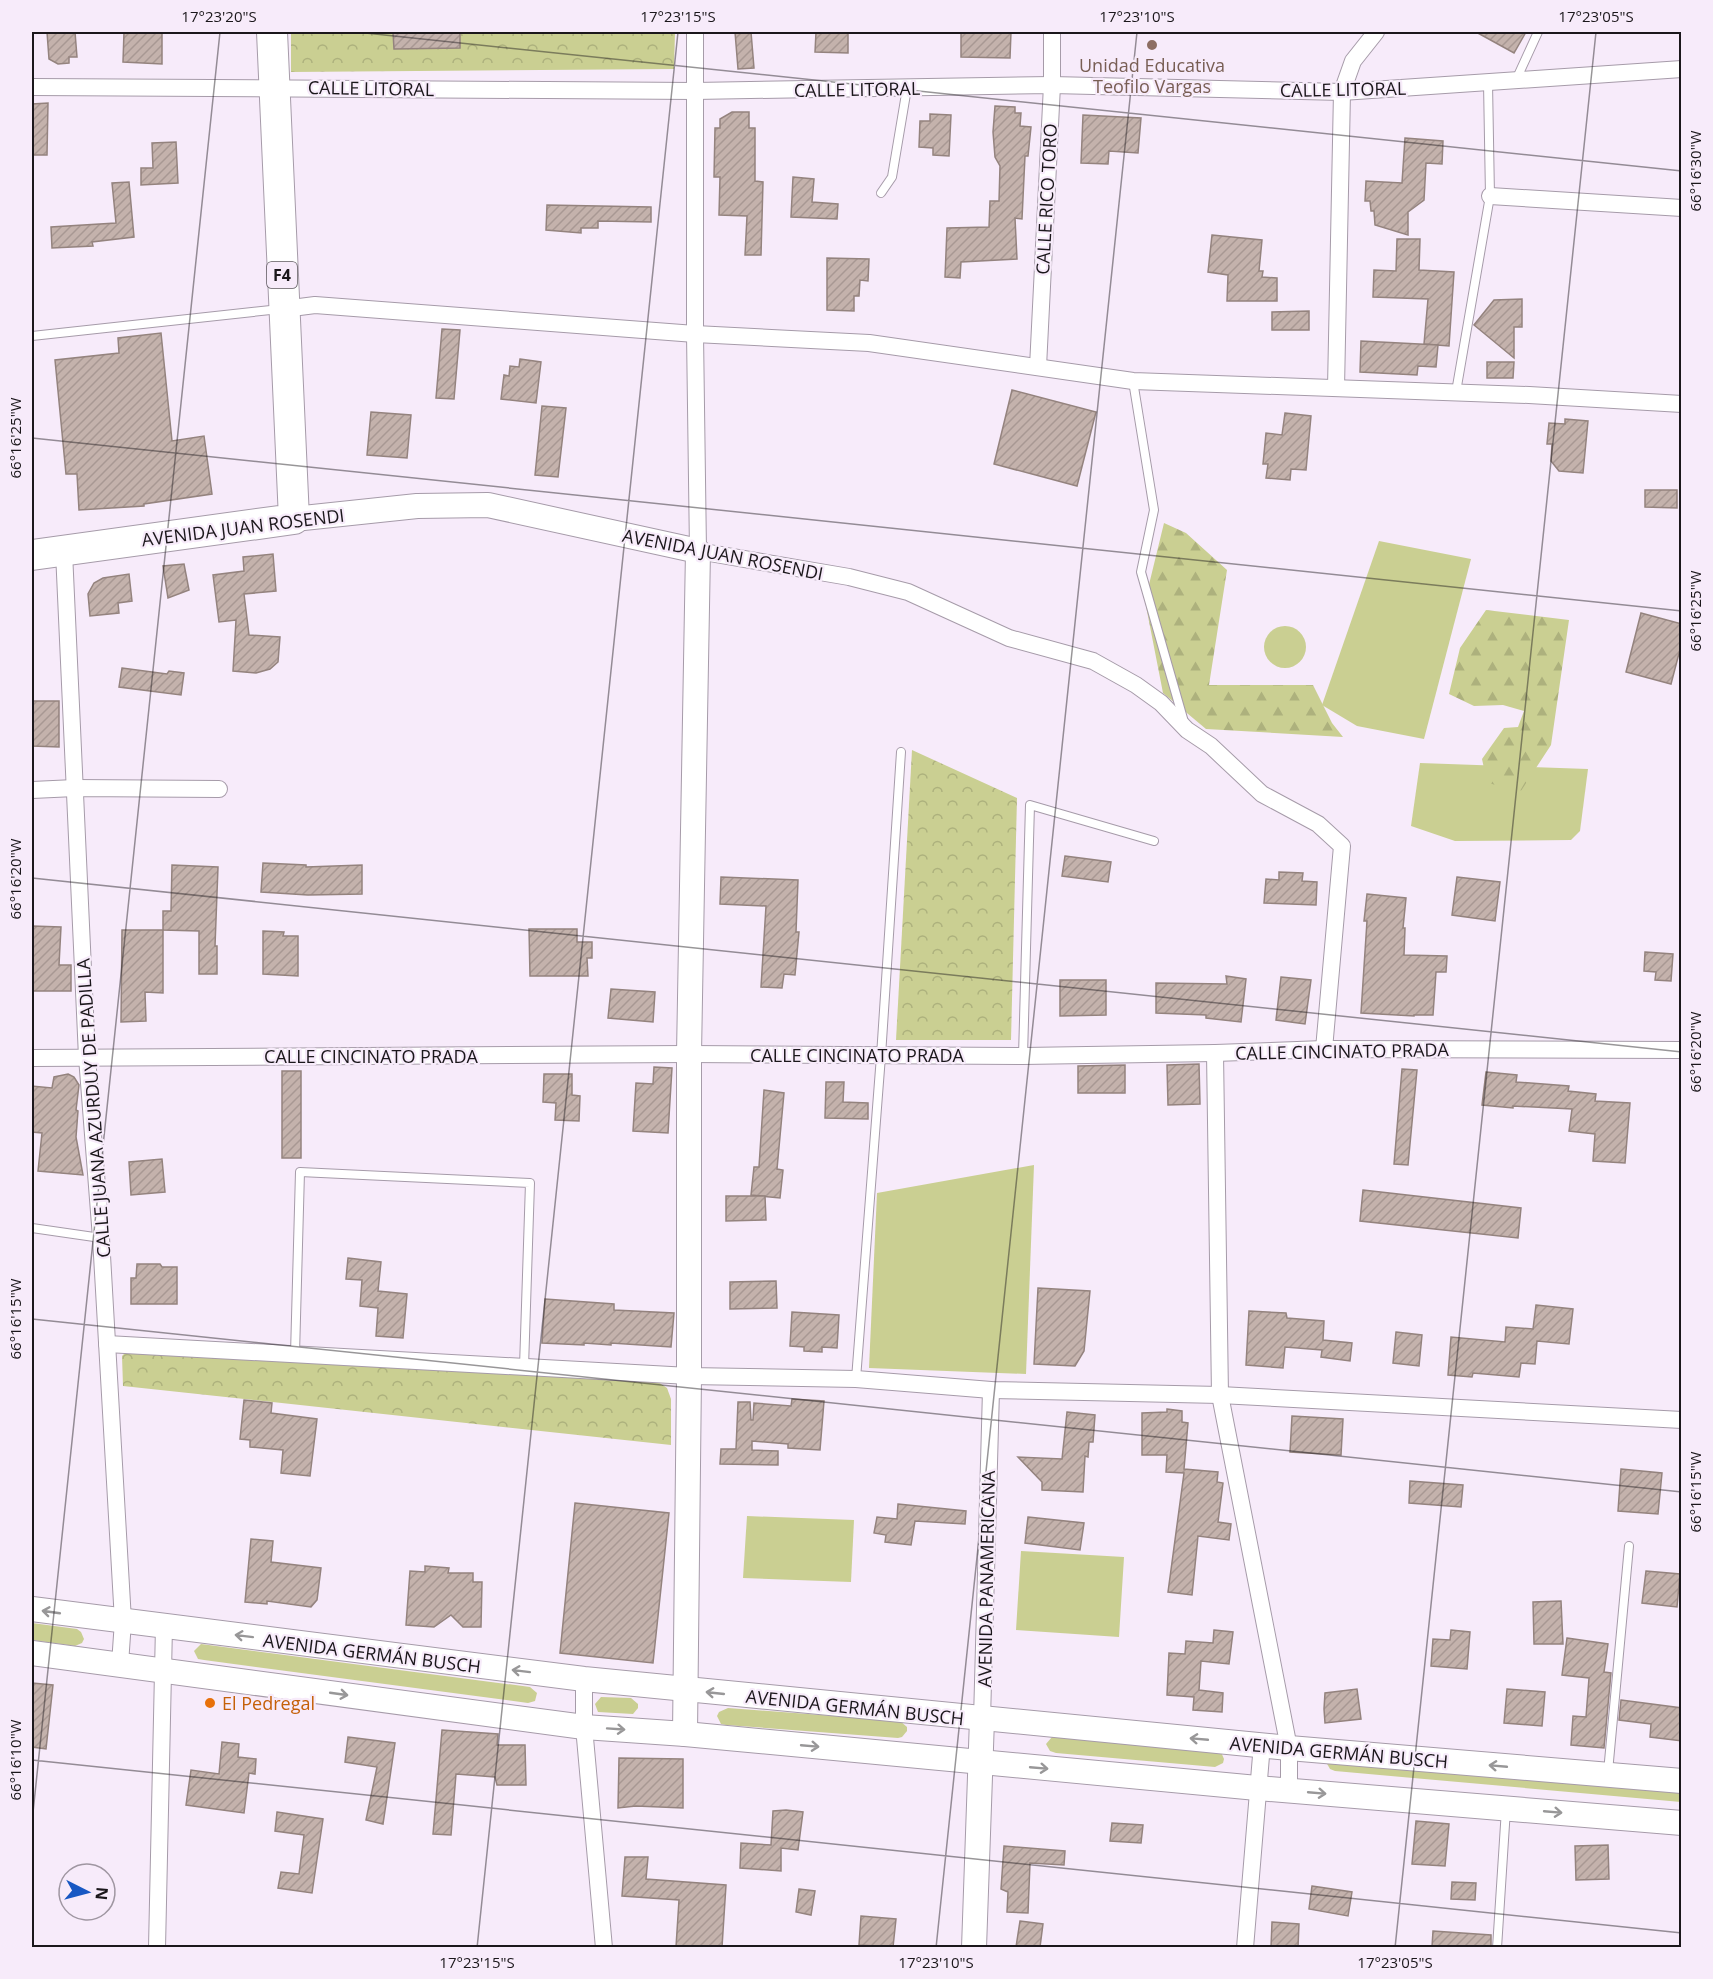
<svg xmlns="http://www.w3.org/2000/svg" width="1713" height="1979" font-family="'Open Sans',sans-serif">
	<defs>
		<pattern id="forest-firs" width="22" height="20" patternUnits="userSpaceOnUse" patternTransform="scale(1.5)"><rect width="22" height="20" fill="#cacf92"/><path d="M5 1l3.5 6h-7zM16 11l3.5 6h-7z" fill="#adb17d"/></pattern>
		<pattern id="park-crowns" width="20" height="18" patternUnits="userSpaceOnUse" patternTransform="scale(1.5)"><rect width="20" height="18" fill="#cacf92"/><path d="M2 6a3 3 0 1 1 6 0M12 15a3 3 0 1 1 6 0" fill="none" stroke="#adb17d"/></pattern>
		<pattern id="building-hatch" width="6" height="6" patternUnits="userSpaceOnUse" patternTransform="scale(1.5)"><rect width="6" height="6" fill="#c4b2ac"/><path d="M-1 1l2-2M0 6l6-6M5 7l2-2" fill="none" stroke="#a89893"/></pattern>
	</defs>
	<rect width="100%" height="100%" fill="#f7ebfa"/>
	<g fill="#cacf92">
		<polygon points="1379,541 1471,559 1424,739 1357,726 1322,705"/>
		<circle cx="1285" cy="647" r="21"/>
		<polygon points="1420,763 1588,769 1580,831 1571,840 1455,841 1411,826"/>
		<polygon points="1034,1165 1026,1374 869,1368 877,1193"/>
		<polygon points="747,1516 854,1520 851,1582 743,1578"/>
		<polygon points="1021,1551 1124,1557 1119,1637 1016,1630"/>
		<polygon points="32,1623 77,1629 81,1632 84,1639 82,1643 75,1646 32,1640"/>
		<polygon points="201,1644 530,1687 537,1693 535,1701 528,1703 204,1660 198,1659 194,1651"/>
		<polygon points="601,1697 631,1698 638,1704 638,1708 633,1714 598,1712 595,1704"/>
		<polygon points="728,1708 900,1721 907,1727 907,1731 902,1737 898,1738 726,1725 721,1724 717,1716 719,1712"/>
		<polygon points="1052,1737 1221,1752 1224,1759 1223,1763 1215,1767 1056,1753 1050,1751 1046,1744"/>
		<polygon points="1326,1762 1681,1785 1681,1802 1335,1771 1330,1769"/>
	</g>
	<g fill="url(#forest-firs)">
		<polygon points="1164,523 1186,533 1227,570 1209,685 1313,685 1332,723 1343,737 1206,729 1163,693 1145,601"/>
		<polygon points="1486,610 1569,620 1551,745 1519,794 1487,782 1482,759 1504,728 1518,727 1524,711 1503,705 1474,706 1449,694 1460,648"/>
	</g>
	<g fill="url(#park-crowns)">
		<polygon points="291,32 675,32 674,69 291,72"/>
		<polygon points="912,750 1017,798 1011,1040 896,1040"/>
		<polygon points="128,1350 658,1382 667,1388 671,1399 671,1445 123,1386 122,1356"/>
	</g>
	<g fill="url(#building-hatch)" stroke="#94837e" stroke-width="1.5">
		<polygon points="47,32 75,32 77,57 69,57 69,63 58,64 49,59"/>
		<polygon points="124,32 162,32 162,64 123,62"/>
		<polygon points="393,32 460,32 460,48 394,49"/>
		<polygon points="735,32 751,32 754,68 738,69"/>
		<polygon points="816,32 848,32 848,53 815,52"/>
		<polygon points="961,32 1011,32 1010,58 961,57"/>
		<polygon points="1476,32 1526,32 1514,53"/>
		<polygon points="48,103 47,155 32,155 32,104"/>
		<polygon points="995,106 1015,107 1015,113 1021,113 1020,126 1031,127 1028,156 1025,156 1022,219 1015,218 1017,259 961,262 960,278 945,277 947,228 989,227 990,201 999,201 1000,166 995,157 993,132"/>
		<polygon points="732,112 749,112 749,128 755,128 755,181 763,182 761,255 745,255 747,216 719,215 720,177 714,177 715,128 720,128 720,119"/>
		<polygon points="930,114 951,115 949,156 933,155 933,148 919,147 920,121 930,121"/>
		<polygon points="1083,115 1141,118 1138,153 1109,151 1108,164 1081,163"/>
		<polygon points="1405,138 1443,141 1442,164 1426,163 1424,200 1408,212 1408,235 1375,225 1374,211 1371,211 1370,201 1365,201 1366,181 1402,183"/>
		<polygon points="176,142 178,183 141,185 141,168 153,168 152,143"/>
		<polygon points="793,177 814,179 812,202 838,204 837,219 791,217"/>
		<polygon points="129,182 134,237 92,242 93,246 52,248 51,227 116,223 112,183"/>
		<polygon points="547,205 651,207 651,222 598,221 598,228 581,228 581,233 546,230"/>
		<polygon points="1212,235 1262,240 1259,271 1263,271 1262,277 1277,278 1277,301 1227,301 1228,275 1208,272"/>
		<polygon points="1397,239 1420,239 1419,270 1454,272 1449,346 1424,344 1428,299 1373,297 1374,270 1396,271"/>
		<polygon points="827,258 869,259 868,281 860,280 859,296 854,296 854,311 827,310"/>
		<polygon points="1522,299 1522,327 1514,327 1514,358 1474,325 1494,300"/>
		<polygon points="1309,311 1309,330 1272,330 1272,312"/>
		<polygon points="442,329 460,330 454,399 436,398"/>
		<polygon points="161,333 172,441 204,436 212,494 144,504 144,506 79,510 77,474 66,474 55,360 119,353 118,338"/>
		<polygon points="1361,341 1438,345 1436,367 1418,366 1417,375 1360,372"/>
		<polygon points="520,359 541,362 536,403 501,399 504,375 509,376 510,366 519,367"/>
		<polygon points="1487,362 1514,362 1513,378 1487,378"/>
		<polygon points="1012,390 1096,412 1077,486 994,464"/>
		<polygon points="542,406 566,408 558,477 535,475"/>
		<polygon points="371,412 411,415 407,458 367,455"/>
		<polygon points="1285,413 1311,416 1306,470 1291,469 1290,480 1266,478 1268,464 1263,464 1266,433 1282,435"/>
		<polygon points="1565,419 1588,421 1583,473 1559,471 1551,461 1552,444 1547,444 1549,423 1565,424"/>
		<polygon points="1645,490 1677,490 1677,508 1645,507"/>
		<polygon points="273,554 276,591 244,594 249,635 280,637 278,662 270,669 256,673 233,671 236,620 219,622 213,575 244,571 243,557"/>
		<polygon points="184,564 189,590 168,598 163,566"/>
		<polygon points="129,574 132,601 118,603 119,613 90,616 88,594 94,583 103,578"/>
		<polygon points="1641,613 1682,624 1682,642 1671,684 1626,672"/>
		<polygon points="122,668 167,674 169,671 184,673 181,695 119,687"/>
		<polygon points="32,701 59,701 59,747 32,746"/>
		<polygon points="1065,856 1111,862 1108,882 1062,876"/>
		<polygon points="263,863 306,865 306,867 362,865 362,894 308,895 261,892"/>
		<polygon points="172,865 218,867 215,946 217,946 217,974 199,974 199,931 163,930 163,911 171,911"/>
		<polygon points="1279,872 1303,873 1302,881 1317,882 1316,905 1264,903 1266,879 1279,880"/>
		<polygon points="721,877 798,880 796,932 799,932 795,975 784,974 782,988 761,987 766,906 720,904"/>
		<polygon points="1457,877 1500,882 1495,921 1452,915"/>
		<polygon points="1367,894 1406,898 1403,928 1405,928 1404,955 1447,956 1446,972 1436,972 1433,1015 1414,1015 1414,1016 1361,1013 1367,921 1364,921"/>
		<polygon points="32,926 61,927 59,965 71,965 71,991 32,991"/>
		<polygon points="529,929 577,929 577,942 592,942 592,958 587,958 588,976 530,976"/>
		<polygon points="122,930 163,930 163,993 145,992 146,1021 121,1022"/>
		<polygon points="263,931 284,932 283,936 298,936 298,976 263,974"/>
		<polygon points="1645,952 1673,954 1671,981 1655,980 1656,972 1644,971"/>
		<polygon points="1226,976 1246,979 1241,1022 1206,1018 1206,1015 1156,1013 1156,983 1227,984"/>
		<polygon points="1281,977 1311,980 1305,1024 1276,1020"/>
		<polygon points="1060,980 1106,980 1106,1015 1060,1016"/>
		<polygon points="611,989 655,992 653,1022 608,1018"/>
		<polygon points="1199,1064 1200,1104 1168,1105 1167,1065"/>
		<polygon points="1125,1065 1125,1093 1078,1093 1078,1066"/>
		<polygon points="654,1067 672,1068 668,1133 633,1131 636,1083 653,1084"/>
		<polygon points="1402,1069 1417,1070 1408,1165 1394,1164"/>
		<rect x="282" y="1071" width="19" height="87"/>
		<polygon points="1486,1072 1517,1075 1516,1082 1569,1086 1568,1091 1596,1094 1595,1101 1630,1103 1625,1163 1593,1161 1595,1134 1569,1131 1572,1109 1513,1106 1513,1108 1482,1105"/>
		<polygon points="68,1074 74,1077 79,1085 76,1110 78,1111 76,1137 83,1175 38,1171 42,1133 32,1132 32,1086 52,1088 54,1077"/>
		<polygon points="544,1074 572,1074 572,1095 580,1096 579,1121 555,1120 556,1103 543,1102"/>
		<polygon points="826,1082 844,1082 843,1102 868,1103 868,1119 825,1118"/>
		<polygon points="764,1090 784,1093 777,1169 783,1170 780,1198 751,1195 754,1167 759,1167"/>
		<polygon points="162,1159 165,1192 131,1195 129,1162"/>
		<polygon points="1363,1190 1521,1208 1518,1238 1360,1221"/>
		<polygon points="726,1196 765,1196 766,1220 726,1221"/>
		<polygon points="348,1258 381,1262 378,1291 407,1294 403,1338 376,1336 378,1308 360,1306 362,1280 346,1279"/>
		<polygon points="137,1264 160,1264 162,1267 177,1267 177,1304 131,1304 131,1278 136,1278"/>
		<polygon points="776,1281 777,1308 730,1309 730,1282"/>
		<polygon points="1038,1288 1090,1291 1084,1351 1075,1366 1034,1364"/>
		<polygon points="545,1299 614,1304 614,1310 674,1313 671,1347 611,1343 611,1345 584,1343 584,1345 542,1343"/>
		<polygon points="1536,1305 1573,1309 1569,1344 1537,1341 1535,1364 1521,1363 1519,1377 1473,1373 1472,1377 1448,1375 1451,1337 1505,1342 1506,1327 1533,1329"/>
		<polygon points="1249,1311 1286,1313 1287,1318 1324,1321 1323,1340 1352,1343 1350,1361 1321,1357 1322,1350 1285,1347 1283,1368 1246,1365"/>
		<polygon points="792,1312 839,1315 837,1348 822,1347 822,1352 804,1351 804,1347 790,1346"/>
		<polygon points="1396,1332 1422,1335 1419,1366 1393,1363"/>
		<polygon points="792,1399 824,1401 820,1450 788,1448 788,1444 752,1441 752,1450 778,1451 778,1465 720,1464 721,1449 736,1449 738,1402 750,1402 751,1420 753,1420 754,1403 791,1406"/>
		<polygon points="244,1400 272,1403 271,1413 317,1419 310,1476 281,1473 283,1450 250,1447 250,1440 240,1439"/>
		<polygon points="1167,1409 1182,1411 1182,1422 1188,1423 1184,1469 1218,1472 1217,1482 1223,1483 1218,1522 1231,1524 1229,1540 1198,1536 1192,1595 1168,1592 1184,1473 1166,1472 1167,1455 1142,1455 1142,1413 1167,1412"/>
		<polygon points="1067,1412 1095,1415 1093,1442 1089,1442 1088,1457 1085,1456 1083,1492 1042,1490 1042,1482 1018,1457 1062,1459"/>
		<polygon points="1292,1416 1343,1419 1341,1455 1290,1452"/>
		<polygon points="1621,1469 1662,1473 1658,1514 1618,1511"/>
		<polygon points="1410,1481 1463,1485 1461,1507 1409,1503"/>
		<polygon points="575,1503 669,1513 653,1663 560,1653"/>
		<polygon points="898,1504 966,1511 965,1524 915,1521 911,1545 885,1542 886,1535 874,1533 877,1517 897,1519"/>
		<polygon points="1028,1517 1084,1523 1080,1550 1025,1543"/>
		<polygon points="251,1539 273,1541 271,1562 321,1568 317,1600 311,1607 267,1601 267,1604 245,1602"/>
		<polygon points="425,1566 449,1568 448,1573 473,1573 473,1582 482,1582 481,1627 463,1627 451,1615 434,1627 406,1625 410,1571 425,1572"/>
		<polygon points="1646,1571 1680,1574 1677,1607 1642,1603"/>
		<polygon points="1561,1601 1563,1644 1534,1644 1533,1602"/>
		<polygon points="1214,1630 1233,1632 1229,1664 1201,1661 1199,1690 1223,1693 1222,1712 1193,1710 1194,1697 1167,1695 1169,1653 1185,1654 1186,1641 1213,1643"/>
		<polygon points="1451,1630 1470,1632 1467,1669 1431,1666 1433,1639 1450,1640"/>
		<polygon points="1567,1638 1608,1644 1604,1672 1611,1673 1604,1748 1571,1745 1573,1716 1586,1717 1589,1678 1562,1675"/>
		<polygon points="32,1683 53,1685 46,1749 32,1747"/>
		<polygon points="1357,1689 1361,1719 1325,1723 1324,1709 1325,1693"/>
		<polygon points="1507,1689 1545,1692 1542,1726 1504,1723"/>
		<polygon points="1621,1700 1682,1708 1682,1741 1650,1737 1651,1724 1619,1720"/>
		<polygon points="442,1730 498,1734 497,1745 525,1745 526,1785 497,1785 495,1777 456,1774 451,1835 433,1834"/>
		<polygon points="348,1737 395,1743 383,1824 366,1820 377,1767 345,1762"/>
		<polygon points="222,1742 239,1744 238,1757 256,1759 255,1774 249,1773 244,1813 186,1805 191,1770 219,1774"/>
		<polygon points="619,1758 683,1759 683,1808 636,1806 618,1808"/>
		<polygon points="786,1810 803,1812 798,1850 781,1848 781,1871 740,1868 741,1843 771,1845 773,1811"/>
		<polygon points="277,1812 323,1819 312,1893 278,1888 281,1872 299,1874 304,1835 275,1831"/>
		<polygon points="1416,1821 1449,1824 1445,1866 1412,1864"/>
		<polygon points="1112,1823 1143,1825 1141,1843 1110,1841"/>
		<polygon points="1608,1845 1609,1879 1576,1880 1575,1846"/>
		<polygon points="1004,1846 1065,1851 1064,1865 1030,1863 1028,1913 1007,1912 1008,1892 1001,1889"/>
		<polygon points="625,1857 648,1857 646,1879 726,1885 722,1947 676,1947 679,1900 622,1896"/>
		<polygon points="1452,1882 1476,1883 1475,1900 1451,1899"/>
		<polygon points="1312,1886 1352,1892 1348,1916 1309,1909"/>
		<polygon points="799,1889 815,1891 811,1915 796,1912"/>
		<polygon points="861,1916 896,1919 893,1947 859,1945"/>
		<polygon points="1020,1921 1043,1924 1040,1947 1016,1947"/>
		<polygon points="1272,1922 1299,1924 1298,1947 1271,1947"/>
		<polygon points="1433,1931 1491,1935 1491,1947 1432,1947"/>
	</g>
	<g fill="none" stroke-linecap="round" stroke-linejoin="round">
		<defs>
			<g id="lane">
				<polyline points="1516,80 1538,32"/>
				<polyline points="881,193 892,177 907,88"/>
				<polyline points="32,336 280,309"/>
				<polyline points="1133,381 1154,510 1141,572 1184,722"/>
				<polyline points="1456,392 1490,196 1488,83"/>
				<polyline points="1023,1056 1030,805 1154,841"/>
				<polyline points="32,1228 101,1238"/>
				<polyline points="295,1354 300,1172 530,1183 524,1367"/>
				<polyline points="856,1379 881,1056 901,752"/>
				<polyline points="1608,1772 1629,1546"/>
				<polyline points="1497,1948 1506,1809"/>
			</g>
			<g id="street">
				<polyline points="695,32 695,334 698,551 849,577 908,592 1009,638 1093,661 1136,685 1161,703 1187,730 1211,746 1262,794 1318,824 1342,846 1324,1049"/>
				<polyline points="32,87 695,91 1052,85 1342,92 1682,69"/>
				<polyline points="1490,196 1682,208"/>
				<polyline points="284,309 315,305 695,334 869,343 1133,381 1529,395 1682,404"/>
				<polyline points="1038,367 1052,85 1052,32"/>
				<polyline points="1336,388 1342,92 1353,61 1376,32"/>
				<polyline points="64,552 87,1057 101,1238 123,1621 120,1664"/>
				<polyline points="32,790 75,788 219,789"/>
				<polyline points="1215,1053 1220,1395 1289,1748 1289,1791"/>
				<polyline points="32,1058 689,1054 1023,1056 1215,1053 1324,1049 1682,1050"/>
				<polyline points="107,1344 689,1376 856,1379 991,1390 1220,1395 1682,1420"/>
				<polyline points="584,1679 584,1727 604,1948"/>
				<polyline points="982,1719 991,1390"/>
				<polyline points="157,1948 164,1626"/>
				<polyline points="1245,1948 1262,1744"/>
			</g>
			<g id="secondary">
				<polyline points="294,519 417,506 488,505 698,551 689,1054 689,1376 685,1734"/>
				<polyline points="32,1609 584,1679 1289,1748 1682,1781"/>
				<polyline points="32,1653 584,1727 685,1734 1257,1788 1682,1823"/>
				<polyline points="974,1948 982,1719"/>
			</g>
			<polyline id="highway" points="32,555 294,519 272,32"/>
		</defs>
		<use href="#lane" stroke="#a69ba9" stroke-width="10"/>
		<use href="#street" stroke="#a69ba9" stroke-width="18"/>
		<use href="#secondary" stroke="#a69ba9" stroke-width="26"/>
		<use href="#highway" stroke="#a69ba9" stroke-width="32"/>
		<use href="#lane" stroke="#fff" stroke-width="8"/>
		<use href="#street" stroke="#fff" stroke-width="16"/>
		<use href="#secondary" stroke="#fff" stroke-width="24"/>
		<use href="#highway" stroke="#fff" stroke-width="30"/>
	</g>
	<defs><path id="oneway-shaft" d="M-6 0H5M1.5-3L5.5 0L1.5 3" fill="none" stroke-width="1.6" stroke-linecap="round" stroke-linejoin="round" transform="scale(1.5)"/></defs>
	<g stroke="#989798">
		<use href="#oneway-shaft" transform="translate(51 1612) rotate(-172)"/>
		<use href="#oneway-shaft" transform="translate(244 1636) rotate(-173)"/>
		<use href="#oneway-shaft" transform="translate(521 1671) rotate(-173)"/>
		<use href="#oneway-shaft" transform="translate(715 1693) rotate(-174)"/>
		<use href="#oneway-shaft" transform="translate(339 1694) rotate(8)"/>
		<use href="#oneway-shaft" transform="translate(616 1729) rotate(4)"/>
		<use href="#oneway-shaft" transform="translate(1199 1739) rotate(-175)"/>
		<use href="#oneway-shaft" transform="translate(810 1746) rotate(5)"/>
		<use href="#oneway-shaft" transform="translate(1498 1766) rotate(-175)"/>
		<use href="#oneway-shaft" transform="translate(1039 1768) rotate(5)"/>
		<use href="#oneway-shaft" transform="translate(1317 1793) rotate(5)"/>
		<use href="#oneway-shaft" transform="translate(1553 1812) rotate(5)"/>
	</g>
	<path fill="none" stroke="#1b171b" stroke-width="1.5" stroke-opacity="0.45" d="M356,32L1682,171M32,438L1682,611M32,878L1682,1052M32,1319L1682,1492M32,1760L1682,1933M32,1822L220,32M477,1948L678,32M936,1948L1137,32M1395,1948L1596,32"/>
	<circle fill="#8d6e63" stroke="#f7ebfa" stroke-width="2" cx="1152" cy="45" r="6"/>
	<circle fill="#e8710a" stroke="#f7ebfa" stroke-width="2" cx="210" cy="1703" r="6"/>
	<g text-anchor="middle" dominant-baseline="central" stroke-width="4.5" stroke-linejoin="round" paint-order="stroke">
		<rect fill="#f7ebfa" stroke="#5d575e" stroke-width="1.5" x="267" y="262" width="30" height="26" rx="4.5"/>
		<g font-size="16" font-weight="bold" fill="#1b171b">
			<text x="282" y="275">F4</text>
		</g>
		<g font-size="18" fill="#785e54" stroke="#f7ebfa">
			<text x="1152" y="65">Unidad Educativa<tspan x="1152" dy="21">Teofilo Vargas</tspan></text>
		</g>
		<g font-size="18" fill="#1b171b" stroke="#f7ebfa">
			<text transform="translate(371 88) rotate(1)">CALLE LITORAL</text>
			<text transform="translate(857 89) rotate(-1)">CALLE LITORAL</text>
			<text transform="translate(1343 89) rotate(-1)">CALLE LITORAL</text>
			<text transform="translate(1046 199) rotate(-87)">CALLE RICO TORO</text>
			<text transform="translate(243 527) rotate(-7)">AVENIDA JUAN ROSENDI</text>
			<text transform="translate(723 554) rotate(11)">AVENIDA JUAN ROSENDI</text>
			<text transform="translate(1342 1051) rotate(-1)">CALLE CINCINATO PRADA</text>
			<text x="857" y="1055">CALLE CINCINATO PRADA</text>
			<text x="371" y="1056">CALLE CINCINATO PRADA</text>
			<text transform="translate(93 1108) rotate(-94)">CALLE JUANA AZURDUY DE PADILLA</text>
			<text transform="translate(986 1579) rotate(-89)">AVENIDA PANAMERICANA</text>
			<text transform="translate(372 1653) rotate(7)">AVENIDA GERMÁN BUSCH</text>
			<text transform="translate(855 1707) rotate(6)">AVENIDA GERMÁN BUSCH</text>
			<text transform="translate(1339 1752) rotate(5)">AVENIDA GERMÁN BUSCH</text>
		</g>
		<g font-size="18" fill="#c56008" stroke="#f7ebfa" text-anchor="start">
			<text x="222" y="1703">El Pedregal</text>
		</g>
	</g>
	<rect width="1713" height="1979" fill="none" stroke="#f7ebfa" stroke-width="66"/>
	<g transform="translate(87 1892) rotate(96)"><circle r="28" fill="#f7ebfa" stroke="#9f96a1" stroke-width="1.5"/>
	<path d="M0-4.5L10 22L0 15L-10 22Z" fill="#1858c3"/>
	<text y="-9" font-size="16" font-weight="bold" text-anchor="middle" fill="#1b171b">N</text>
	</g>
	<rect x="33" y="33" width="1647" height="1913" fill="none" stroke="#1b171b" stroke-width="2"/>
	<g font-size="15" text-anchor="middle" fill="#1b171b">
		<text x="219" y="22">17°23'20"S</text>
		<text x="678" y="22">17°23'15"S</text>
		<text x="1137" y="22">17°23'10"S</text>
		<text x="1596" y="22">17°23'05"S</text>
		<text transform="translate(1696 171) rotate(-90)" y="5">66°16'30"W</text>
		<text transform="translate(16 438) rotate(-90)" y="5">66°16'25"W</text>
		<text transform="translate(1696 611) rotate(-90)" y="5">66°16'25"W</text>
		<text transform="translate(16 879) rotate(-90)" y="5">66°16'20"W</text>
		<text transform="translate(1696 1052) rotate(-90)" y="5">66°16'20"W</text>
		<text transform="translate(16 1319) rotate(-90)" y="5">66°16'15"W</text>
		<text transform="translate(1696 1492) rotate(-90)" y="5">66°16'15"W</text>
		<text transform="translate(16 1760) rotate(-90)" y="5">66°16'10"W</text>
		<text x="477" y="1968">17°23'15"S</text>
		<text x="936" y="1968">17°23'10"S</text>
		<text x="1395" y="1968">17°23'05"S</text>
	</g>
</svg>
